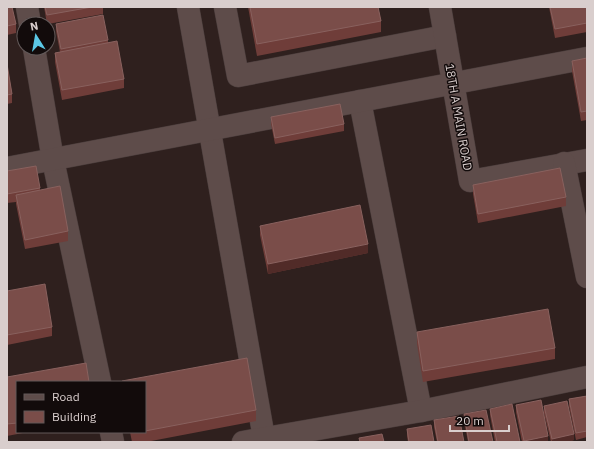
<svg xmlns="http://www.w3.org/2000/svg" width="594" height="449" font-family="'IBM Plex Sans',sans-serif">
	<rect width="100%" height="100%" fill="#2f201e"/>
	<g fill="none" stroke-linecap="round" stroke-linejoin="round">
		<defs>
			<g id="minor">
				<polyline points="27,7 30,24"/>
				<polyline points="188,7 264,438"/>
				<polyline points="225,7 238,76 445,36"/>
				<polyline points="440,7 470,181 587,160"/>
				<polyline points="34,48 53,160 100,382"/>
				<polyline points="360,101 421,411"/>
				<polyline points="564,163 587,277"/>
				<polyline points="7,168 587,58"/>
				<polyline points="111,432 113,442"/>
				<polyline points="243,442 421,411 587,377"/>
			</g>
		</defs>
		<use href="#minor" stroke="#493c3b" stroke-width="23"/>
		<use href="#minor" stroke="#5e4c4a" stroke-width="22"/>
	</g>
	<g fill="#6f3d39">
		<polygon points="7,7 16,24 16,33 7,35"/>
		<polygon points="44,7 103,7 103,14 48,24 47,24"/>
		<polygon points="248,7 378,7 381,21 381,32 257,56"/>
		<polygon points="549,7 587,7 587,32 555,38"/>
		<polygon points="56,24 108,40 108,43 124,79 124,88 62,100 55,62 55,53 60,52 56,31"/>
		<polygon points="587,58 587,120 581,121 572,71 572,61"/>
		<polygon points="7,64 12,94 12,103 7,104"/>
		<polygon points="271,117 344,124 344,131 275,144 271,124"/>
		<polygon points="7,171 40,188 40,190 68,231 68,241 25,249 16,204 16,202 7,203"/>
		<polygon points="587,177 587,190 586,184 586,178"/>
		<polygon points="473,185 566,197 566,206 478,223 473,194"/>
		<polygon points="260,226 368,253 268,274 260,235"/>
		<polygon points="7,291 52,327 52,336 7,345"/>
		<polygon points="417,332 555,348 555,359 423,382 417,344"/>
		<polygon points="7,377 17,382 17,432 28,432 7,436"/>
		<polygon points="145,382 256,410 256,421 146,442 132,442 130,432 145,432"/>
		<polygon points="587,396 587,437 576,440 569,406 569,399"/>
		<polygon points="516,405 548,442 522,442 516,412"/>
		<polygon points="544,406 574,440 567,442 551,442 544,413"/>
		<polygon points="490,409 520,442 495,442 490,415"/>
		<polygon points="464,414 493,442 468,442 464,421"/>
		<polygon points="434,420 464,442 437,442 434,427"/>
		<polygon points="407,429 434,442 408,442 407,436"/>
	</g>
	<g fill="#512b28">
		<polygon points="368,244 368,253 268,274 268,264"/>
		<polygon points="574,434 574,440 567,442 552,442 552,439"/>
		<polygon points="548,436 548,442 524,442 524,441"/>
	</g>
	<g fill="#7a4d49" stroke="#89615e">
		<polygon points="7,7 12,7 16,24 7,26"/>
		<polygon points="45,7 92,7 47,15"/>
		<polygon points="250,7 378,7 381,21 257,44"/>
		<polygon points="550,7 587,7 587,23 555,29"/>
		<polygon points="103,15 108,40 61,49 56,24"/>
		<polygon points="117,41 124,79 62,90 55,53"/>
		<polygon points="587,58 587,111 581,112 572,61"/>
		<polygon points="7,64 12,94 7,95"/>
		<polygon points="340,104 344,124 275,138 271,117"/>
		<polygon points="36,166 40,188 7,194 7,171"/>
		<polygon points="560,168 566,197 478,214 473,185"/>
		<polygon points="60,186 68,231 25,240 16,195"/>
		<polygon points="360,205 368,244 268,264 260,226"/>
		<polygon points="45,284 52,327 7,335 7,291"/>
		<polygon points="548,309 555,348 423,371 417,332"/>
		<polygon points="247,358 256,410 145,431 145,382 123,382 122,381"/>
		<polygon points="86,363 89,382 17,382 17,423 7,424 7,377"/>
		<polygon points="587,396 587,431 576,433 569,399"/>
		<polygon points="541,400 548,436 524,441 516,405"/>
		<polygon points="567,401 574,434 552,439 544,406"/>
		<polygon points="512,404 520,442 497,442 490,409"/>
		<polygon points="486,410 493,442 469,442 464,414"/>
		<polygon points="459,416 464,442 438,442 434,420"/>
		<polygon points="431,425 434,442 409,442 407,429"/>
		<polygon points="382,434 384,442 360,442 359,438"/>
	</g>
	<g text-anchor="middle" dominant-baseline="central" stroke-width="3" stroke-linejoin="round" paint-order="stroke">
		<g font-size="12" fill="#d9cecd" stroke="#120b0b">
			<text transform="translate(459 117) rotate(80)">18TH A MAIN ROAD</text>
		</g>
	</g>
	<rect width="594" height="449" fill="none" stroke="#d9cecd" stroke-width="16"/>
	<rect x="16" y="381" width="130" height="52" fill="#120b0b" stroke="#625959"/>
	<rect x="24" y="394" width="20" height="6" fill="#5e4c4a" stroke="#625959"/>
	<text x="52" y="401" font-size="12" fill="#d9cecd">Road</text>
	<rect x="24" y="411" width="20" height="12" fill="#7a4d49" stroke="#625959"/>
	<text x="52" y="421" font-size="12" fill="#d9cecd">Building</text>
	<g transform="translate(36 36) rotate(349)"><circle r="19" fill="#120b0b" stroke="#625959"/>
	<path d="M0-3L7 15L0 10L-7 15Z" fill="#5bc8e6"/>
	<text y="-6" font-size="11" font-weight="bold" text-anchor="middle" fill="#d9cecd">N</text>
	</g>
	<path d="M450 425v6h59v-6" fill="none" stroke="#d9cecd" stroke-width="2"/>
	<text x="456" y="425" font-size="12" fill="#d9cecd" stroke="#120b0b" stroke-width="3" paint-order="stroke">20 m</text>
</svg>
